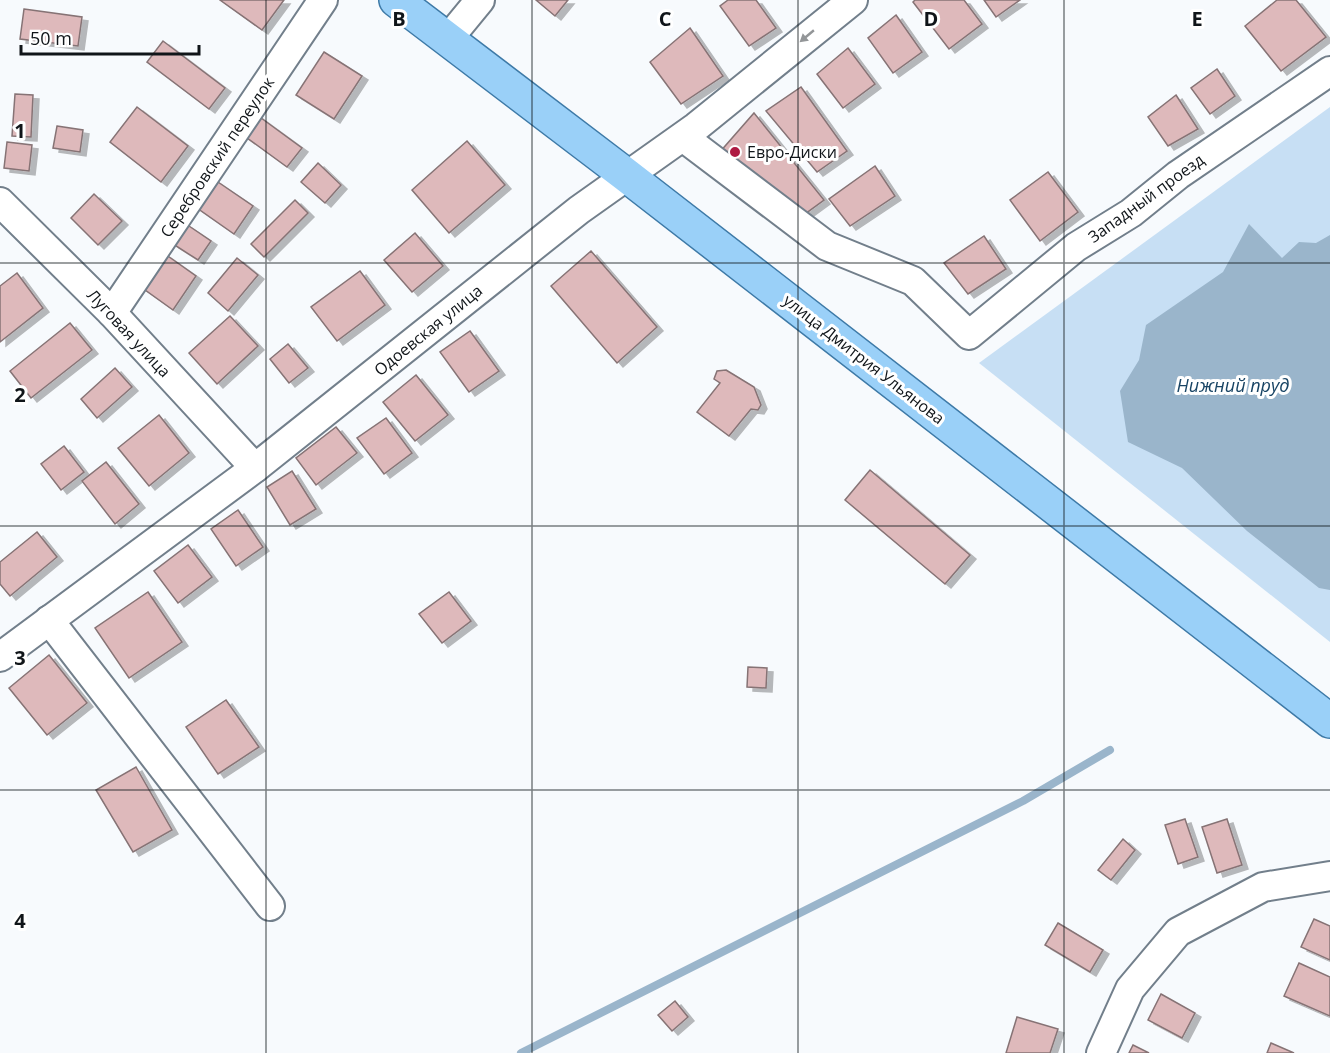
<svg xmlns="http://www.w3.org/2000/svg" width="1330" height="1053" font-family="'Open Sans',sans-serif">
	<defs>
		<filter id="shadow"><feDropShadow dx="6" dy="4" stdDeviation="0" flood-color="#0004"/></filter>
	</defs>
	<rect width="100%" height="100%" fill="#f7fafd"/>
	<polygon fill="#c7dff4" points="1330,107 1330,642 979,363"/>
	<polygon fill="#9ab5cb" points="1249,224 1282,258 1299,242 1316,243 1330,235 1330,590 1319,588 1247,531 1182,468 1128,442 1120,391 1139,360 1146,325 1223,272"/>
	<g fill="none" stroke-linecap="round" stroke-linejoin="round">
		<polyline stroke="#9ab5cb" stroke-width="8" points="521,1053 1023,801 1110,750"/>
	</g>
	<g fill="#deb9bb" stroke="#867375" stroke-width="1.5" filter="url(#shadow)">
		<polygon points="220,0 284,0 262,30"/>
		<polygon points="536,0 568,0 555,16"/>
		<polygon points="728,0 756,0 776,28 749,46 720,6"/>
		<polygon points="915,0 964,0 982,24 949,49 913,2"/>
		<polygon points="984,0 1020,0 996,17"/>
		<polygon points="1277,0 1296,0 1326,37 1281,71 1245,26"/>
		<polygon points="24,9 82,17 78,46 20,39"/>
		<polygon points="896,15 922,52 893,73 868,38"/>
		<polygon points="690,28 723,76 681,104 650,62"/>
		<polygon points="163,41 225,88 209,109 147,62"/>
		<polygon points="848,48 875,84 843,108 817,74"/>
		<polygon points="324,52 362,76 334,119 296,95"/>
		<polygon points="1217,69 1235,96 1210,114 1191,88"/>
		<polygon points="801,87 847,151 817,172 766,111"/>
		<polygon points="15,94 33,95 31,137 12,136"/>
		<polygon points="1176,95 1198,129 1168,146 1148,117"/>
		<polygon points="137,107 188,146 161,182 110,142"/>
		<polygon points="754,113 824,200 798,219 719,153"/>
		<polygon points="257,115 302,148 287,167 243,135"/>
		<polygon points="57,126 83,130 80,152 53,148"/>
		<polygon points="467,141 505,185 449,233 412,190"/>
		<polygon points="7,142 32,145 29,171 4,168"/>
		<polygon points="318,163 341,185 325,203 301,182"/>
		<polygon points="875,166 895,196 850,226 829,199"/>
		<polygon points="1048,172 1078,212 1040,241 1010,200"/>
		<polygon points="215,180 253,206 234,234 197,208"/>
		<polygon points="94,194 122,221 98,245 71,218"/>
		<polygon points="295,200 308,213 264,257 251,244"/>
		<polygon points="186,224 211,241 198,260 173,244"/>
		<polygon points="415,233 443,266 412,292 384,260"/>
		<polygon points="984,236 1006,269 968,294 944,263"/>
		<polygon points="591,251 657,327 617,363 551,286"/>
		<polygon points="165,254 196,276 173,310 141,287"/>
		<polygon points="237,258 258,275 228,311 208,293"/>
		<polygon points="360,271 385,305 337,341 311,307"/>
		<polygon points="17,273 43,308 0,342 0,286"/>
		<polygon points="230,316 258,346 217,384 189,353"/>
		<polygon points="70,323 92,350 31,398 10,371"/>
		<polygon points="470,331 499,371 469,392 440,352"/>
		<polygon points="288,344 308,368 289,383 270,359"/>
		<polygon points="115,368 132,387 97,418 81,399"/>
		<polygon points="726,370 754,387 761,405 758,410 751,409 729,436 697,412 720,383 714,379 717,371"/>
		<polygon points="416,375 448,415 415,441 383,402"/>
		<polygon points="159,415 189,453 149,486 118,448"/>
		<polygon points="386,418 412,453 384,474 357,438"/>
		<polygon points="336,427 357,453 316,485 296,458"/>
		<polygon points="64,446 84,472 61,490 41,464"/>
		<polygon points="106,462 139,504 115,524 82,481"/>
		<polygon points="870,470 970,555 945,584 845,500"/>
		<polygon points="292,471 316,509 290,525 267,487"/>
		<polygon points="238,510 263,547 236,566 211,529"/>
		<polygon points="37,532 57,557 10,596 0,584 0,562"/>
		<polygon points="188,545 212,577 178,603 154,571"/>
		<polygon points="148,592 182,642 129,678 95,628"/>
		<polygon points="449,592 471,621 442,643 419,614"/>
		<polygon points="49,655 87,703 47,735 9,688"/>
		<polygon points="748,667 767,668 766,688 747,687"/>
		<polygon points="226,700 259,747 218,774 186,727"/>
		<polygon points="136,767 172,830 133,852 96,790"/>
		<polygon points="1185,819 1198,857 1178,864 1165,825"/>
		<polygon points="1227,819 1242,865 1217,873 1202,827"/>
		<polygon points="1123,839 1135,850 1111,880 1098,870"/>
		<polygon points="1314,919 1330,926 1330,960 1301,947"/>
		<polygon points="1058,923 1103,950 1090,972 1045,945"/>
		<polygon points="1299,963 1330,977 1330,1016 1284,996"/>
		<polygon points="1161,994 1195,1013 1182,1038 1148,1020"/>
		<polygon points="675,1001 688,1017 672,1031 658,1015"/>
		<polygon points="1017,1017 1058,1029 1050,1053 1006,1053"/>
		<polygon points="1271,1043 1294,1053 1267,1053"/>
		<polygon points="1133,1045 1149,1053 1129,1053"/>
	</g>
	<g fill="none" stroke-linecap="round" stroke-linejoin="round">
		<defs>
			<g id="minor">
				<polyline points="448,39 480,0"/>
				<polyline points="683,137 827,246 913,281 969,335 1076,247 1131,213 1178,175 1330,71"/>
				<polyline points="0,202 112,313 255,468"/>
				<polyline points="112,313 323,0"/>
				<polyline points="49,620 270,906"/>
				<polyline points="0,657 255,468 579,210 696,127 853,0"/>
				<polyline points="1101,1053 1130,989 1178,932 1263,887 1330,876"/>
			</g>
			<polyline id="primary" points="396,0 626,175 1330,721"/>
		</defs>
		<use href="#minor" stroke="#727f8b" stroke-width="32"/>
		<use href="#primary" stroke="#3e7aa7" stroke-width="36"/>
		<use href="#minor" stroke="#fff" stroke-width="28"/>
		<use href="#primary" stroke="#9ad0f8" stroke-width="33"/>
	</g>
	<defs><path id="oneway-solid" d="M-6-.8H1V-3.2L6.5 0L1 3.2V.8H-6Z" transform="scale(1.5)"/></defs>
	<use fill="#939698" href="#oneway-solid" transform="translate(807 36) rotate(140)"/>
	<path fill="none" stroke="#101519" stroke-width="1.5" stroke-opacity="0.55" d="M266,0V1053M532,0V1053M798,0V1053M1064,0V1053M0,263H1330M0,526H1330M0,790H1330"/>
	<circle fill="#ae1a42" stroke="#fff" stroke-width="2" cx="735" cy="152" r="6"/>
	<g text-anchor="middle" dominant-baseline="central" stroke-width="6" stroke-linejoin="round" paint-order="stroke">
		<g font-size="16" fill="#101519" stroke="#fff" text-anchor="start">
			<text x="747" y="152">Евро-Диски</text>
		</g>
		<g font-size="16" fill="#101519" stroke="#fff">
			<text transform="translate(217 157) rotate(-56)">Серебровский переулок</text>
			<text transform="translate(1146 198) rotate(-36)">Западный проезд</text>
			<text transform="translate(428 330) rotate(-39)">Одоевская улица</text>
			<text transform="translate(129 333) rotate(47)">Луговая улица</text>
			<text transform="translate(864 359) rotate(38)">улица Дмитрия Ульянова</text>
		</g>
		<g font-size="18" font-style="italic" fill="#184464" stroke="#fff">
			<text x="1233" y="385">Нижний пруд</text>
		</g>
	</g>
	<g font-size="20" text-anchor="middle" font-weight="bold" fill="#101519" stroke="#fff" stroke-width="6" stroke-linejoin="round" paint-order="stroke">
		<text x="399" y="26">B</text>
		<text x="665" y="26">C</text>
		<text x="931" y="26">D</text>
		<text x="1197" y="26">E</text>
		<text x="20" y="138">1</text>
		<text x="20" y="402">2</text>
		<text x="20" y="665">3</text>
		<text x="20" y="928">4</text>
	</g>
	<path d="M21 45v9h178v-9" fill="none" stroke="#101519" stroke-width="3"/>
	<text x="30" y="45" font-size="18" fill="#101519" stroke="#ffffff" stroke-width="4.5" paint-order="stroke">50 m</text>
</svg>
